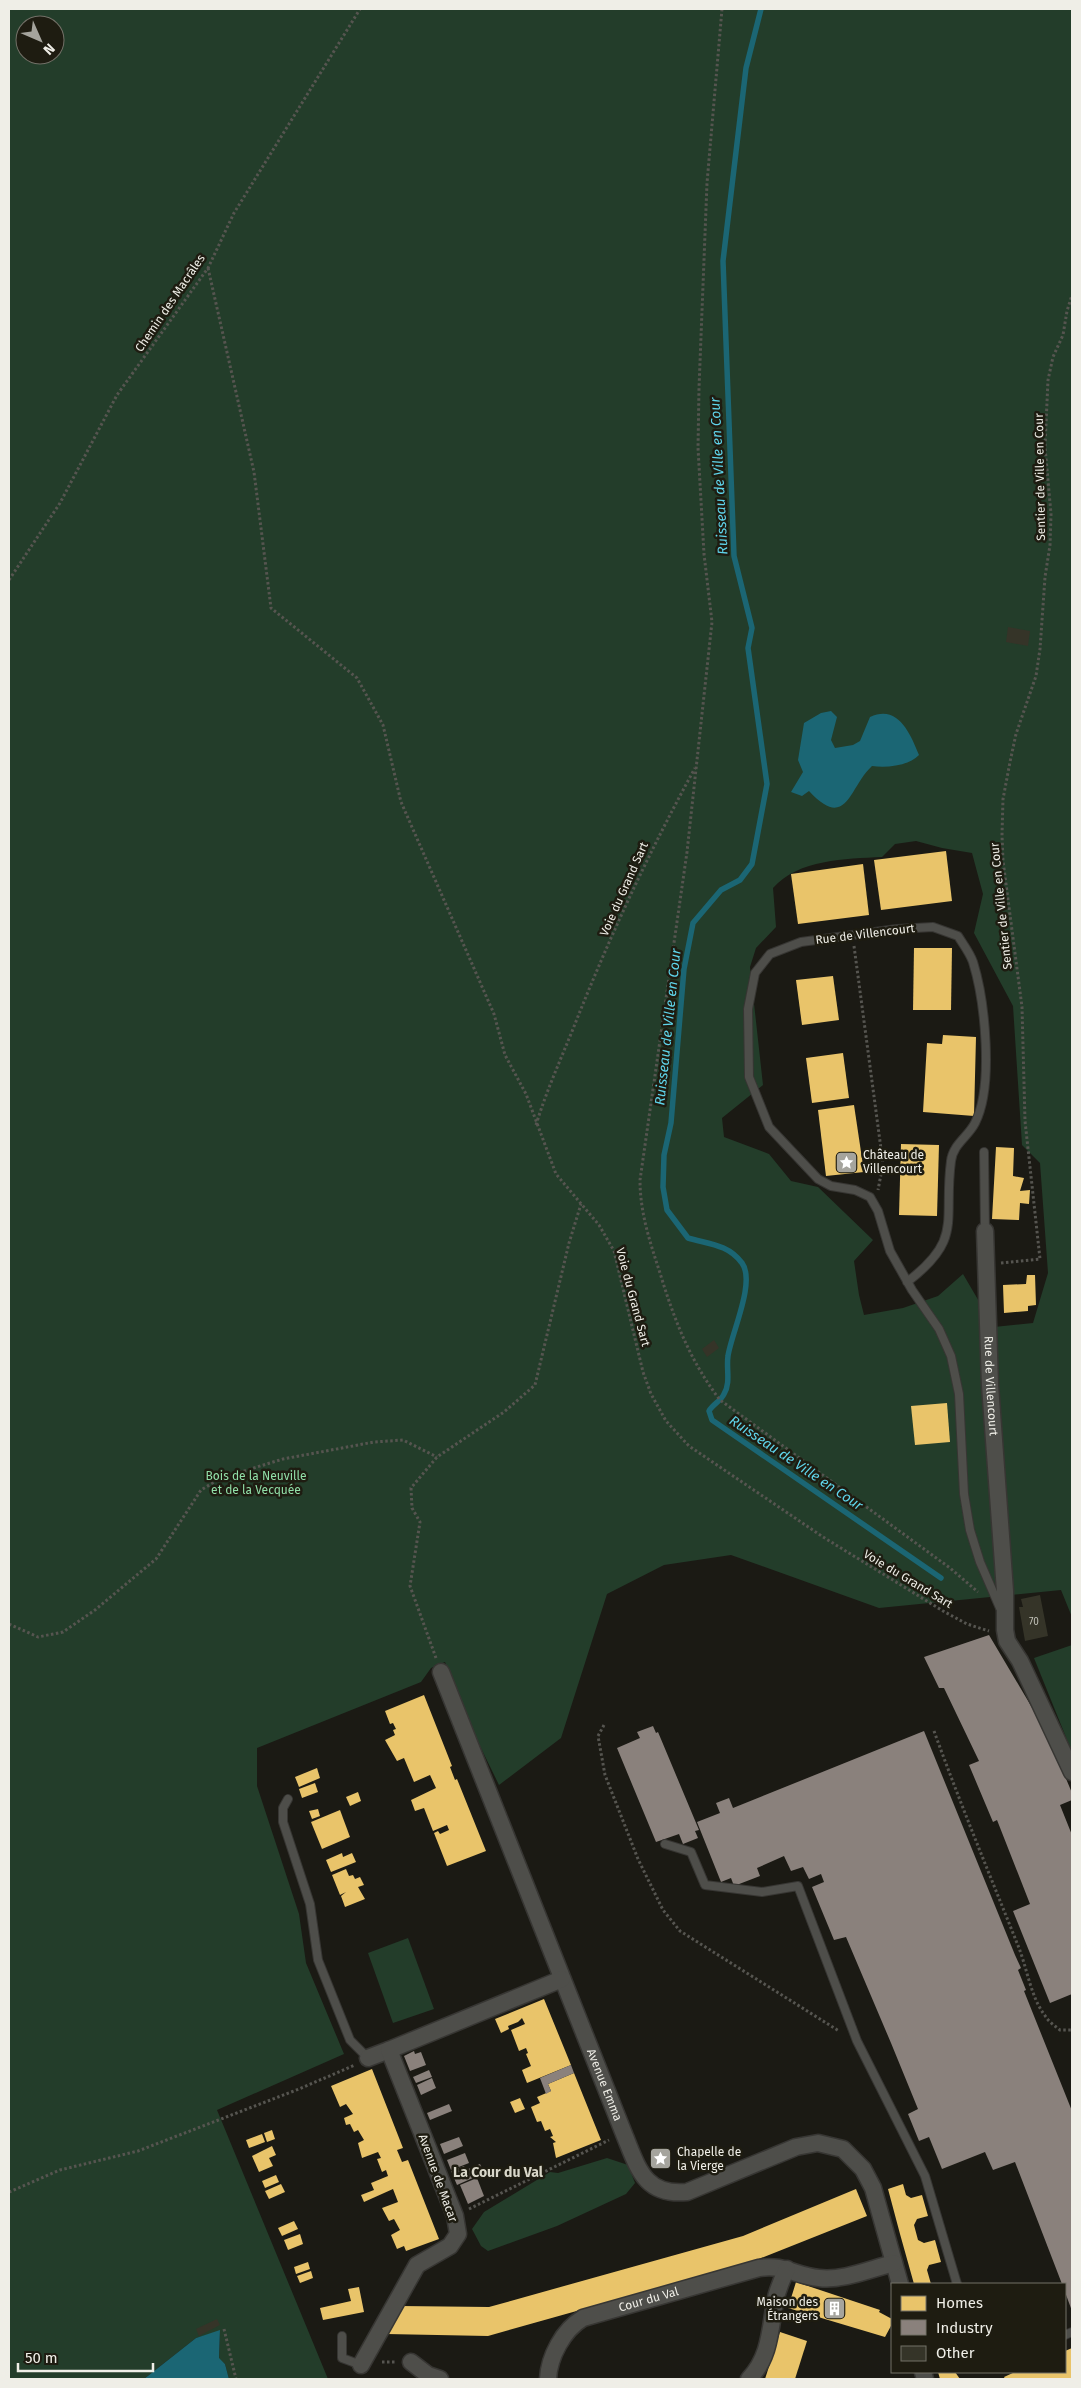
<svg xmlns="http://www.w3.org/2000/svg" width="1081" height="2388" font-family="'Fira Sans',sans-serif">
	<rect width="100%" height="100%" fill="#1b1a14"/>
	<g fill="#233d2a" fill-rule="evenodd">
		<path d="M9,9H1072V1617L1061,1590L879,1608L731,1555L664,1565L607,1594L561,1738L499,1785L477,1740L445,1662L431,1668L421,1682L257,1748V1786L299,1914L306,1963L344,2054L217,2110L328,2379H229L225,2364L219,2359L220,2331L196,2338L144,2379H9ZM25,25H55V55H25ZM916,841L942,848L972,853L983,894L974,933L1013,1006L1022,1145L1040,1163L1048,1273L1033,1323L994,1327L963,1274L938,1296L903,1308L864,1315L859,1295L854,1261L873,1240L818,1187L791,1181L769,1154L724,1137L722,1118L763,1085L750,967L756,948L776,927L773,888C799,859 845,859 882,857L895,844Z"/>
		<polygon points="1072,1645 1072,1752 1034,1658"/>
		<polygon points="408,1938 434,2009 393,2023 368,1953"/>
		<polygon points="607,2158 628,2165 635,2183 626,2194 557,2226 488,2251 481,2246 472,2229 484,2212 550,2172 558,2173"/>
	</g>
	<g fill="#1b6674">
		<path d="M831,711L837,717L831,740L835,748L853,745L860,741L870,717C898,704 910,733 919,755C908,766 887,768 872,766C849,787 847,832 809,791L802,796L791,792L803,772L798,760L804,723L821,713Z"/>
		<polygon points="220,2330 219,2358 225,2364 229,2379 144,2379 196,2338"/>
	</g>
	<g fill="#e9c46a">
		<polygon points="946,851 952,901 881,910 874,860"/>
		<polygon points="863,864 869,915 798,924 791,874"/>
		<polygon points="914,948 952,948 951,1010 913,1010"/>
		<polygon points="833,976 839,1020 802,1025 796,980"/>
		<polygon points="943,1035 976,1037 974,1116 923,1112 927,1043 942,1044"/>
		<polygon points="843,1053 849,1098 812,1103 806,1058"/>
		<polygon points="854,1105 864,1172 826,1176 818,1110"/>
		<polygon points="901,1144 939,1145 937,1216 899,1215"/>
		<polygon points="996,1147 1014,1148 1013,1176 1024,1178 1020,1191 1030,1190 1029,1204 1020,1203 1019,1220 992,1219"/>
		<polygon points="1027,1275 1035,1275 1036,1305 1028,1306 1028,1311 1004,1313 1003,1285 1026,1284"/>
		<polygon points="947,1403 950,1442 915,1445 911,1406"/>
		<polygon points="424,1695 452,1766 450,1767 455,1780 457,1779 486,1851 447,1866 434,1833 438,1831 440,1834 449,1830 447,1825 433,1831 424,1808 415,1811 411,1800 436,1788 430,1775 414,1782 404,1758 397,1761 385,1740 395,1735 393,1730 396,1729 393,1723 390,1724 385,1711"/>
		<polygon points="317,1768 320,1778 299,1787 295,1777"/>
		<polygon points="315,1783 318,1792 302,1798 299,1789"/>
		<polygon points="358,1792 361,1801 350,1806 346,1797"/>
		<polygon points="318,1809 320,1816 312,1819 309,1811"/>
		<polygon points="340,1810 350,1837 322,1849 311,1822"/>
		<polygon points="342,1853 343,1857 352,1853 356,1862 331,1872 326,1860"/>
		<polygon points="346,1869 349,1876 353,1875 355,1879 360,1877 364,1885 358,1887 365,1899 345,1907 341,1896 346,1892 340,1895 332,1875"/>
		<polygon points="544,1999 571,2065 527,2083 522,2070 531,2066 526,2054 528,2053 526,2048 519,2051 511,2030 525,2024 522,2018 518,2022 508,2026 509,2029 501,2033 495,2019"/>
		<polygon points="372,2069 403,2148 397,2150 402,2162 408,2160 439,2239 406,2251 404,2246 397,2249 391,2235 400,2230 394,2219 389,2221 382,2208 398,2202 393,2189 364,2202 361,2195 374,2190 371,2183 388,2176 386,2170 382,2172 377,2159 381,2158 378,2152 362,2158 358,2143 364,2140 358,2130 354,2132 350,2124 346,2125 344,2118 353,2114 346,2104 340,2107 331,2086"/>
		<polygon points="574,2073 601,2140 556,2158 553,2143 556,2142 550,2137 553,2136 550,2129 545,2131 541,2121 537,2122 531,2107 540,2103 537,2097 551,2091 548,2084"/>
		<polygon points="520,2098 525,2109 515,2113 510,2102"/>
		<polygon points="272,2130 275,2139 267,2142 264,2133"/>
		<polygon points="262,2134 265,2142 249,2148 246,2140"/>
		<polygon points="272,2146 276,2155 269,2158 273,2166 259,2172 252,2156"/>
		<polygon points="276,2175 279,2182 265,2188 262,2181"/>
		<polygon points="281,2184 285,2192 269,2199 265,2191"/>
		<polygon points="903,2184 906,2195 911,2198 922,2195 928,2216 917,2219 914,2225 918,2240 924,2243 935,2240 941,2262 929,2265 927,2270 931,2284 914,2284 900,2234 888,2189"/>
		<polygon points="856,2189 867,2216 751,2262 488,2336 386,2334 400,2306 489,2307 743,2236"/>
		<polygon points="294,2221 298,2229 282,2236 278,2228"/>
		<polygon points="300,2234 303,2244 288,2250 284,2240"/>
		<polygon points="308,2262 310,2269 296,2274 294,2267"/>
		<polygon points="311,2271 313,2278 300,2283 297,2276"/>
		<polygon points="796,2282 880,2310 879,2312 892,2319 892,2324 885,2337 788,2308"/>
		<polygon points="359,2287 364,2312 323,2320 320,2308 351,2301 348,2289"/>
		<polygon points="780,2332 807,2341 795,2379 765,2379"/>
		<polygon points="1072,2348 1072,2379 1005,2379 1004,2377 1015,2372 1065,2372 1065,2351"/>
		<polygon points="938,2372 955,2372 960,2379 940,2379"/>
	</g>
	<g fill="#8a817c">
		<polygon points="989,1635 1047,1733 1072,1793 1072,1800 1060,1805 1072,1835 1072,1994 1050,2003 1013,1911 1030,1904 997,1820 993,1822 969,1765 979,1761 944,1688 939,1688 924,1657"/>
		<polygon points="653,1726 656,1733 658,1732 699,1830 695,1831 698,1838 683,1844 679,1834 656,1842 617,1748 640,1738 637,1732"/>
		<polygon points="924,1731 1015,1955 1021,1968 1018,1970 1026,1990 1024,1991 1072,2111 1072,2311 1065,2292 1065,2284 1062,2284 1015,2162 993,2170 985,2152 942,2169 929,2137 919,2141 908,2114 918,2109 891,2043 846,1937 834,1940 812,1887 824,1882 821,1874 809,1879 803,1867 791,1871 784,1856 757,1868 760,1876 734,1886 731,1878 721,1882 697,1822 720,1813 716,1803 729,1798 733,1808"/>
		<polygon points="414,2051 415,2054 421,2052 426,2065 410,2071 404,2056"/>
		<polygon points="571,2065 574,2073 548,2084 551,2091 546,2094 540,2078"/>
		<polygon points="429,2070 432,2077 416,2083 413,2077"/>
		<polygon points="432,2078 436,2088 421,2095 417,2085"/>
		<polygon points="449,2104 452,2111 430,2120 427,2113"/>
		<polygon points="459,2137 463,2146 444,2154 440,2144"/>
		<polygon points="465,2153 469,2163 451,2170 447,2160"/>
		<polygon points="480,2164 484,2173 457,2185 451,2171 464,2166 466,2170"/>
		<polygon points="477,2178 484,2196 468,2204 460,2185"/>
	</g>
	<g fill="none" stroke-linecap="round" stroke-linejoin="round">
		<path stroke="#1b6674" stroke-width="5.5" d="M761,9L746,68L723,261L734,556L752,628L748,648L767,784L752,864L740,880L721,890L693,923L684,969L671,1123L664,1155L663,1187L667,1210L688,1238C708,1244 728,1244 742,1263C756,1282 731,1334 728,1356C726,1368 731,1383 724,1394C721,1401 713,1404 709,1411L712,1420L941,1578"/>
	</g>
	<g fill="#353428">
		<polygon points="1008,627 1030,631 1028,646 1006,642"/>
		<polygon points="714,1340 719,1348 707,1357 702,1349"/>
		<polygon points="1040,1595 1048,1636 1025,1641 1019,1607 1023,1607 1021,1599"/>
		<polygon points="217,2319 220,2325 199,2336 196,2329"/>
	</g>
	<g fill="none" stroke-linecap="round" stroke-linejoin="round">
		<defs>
			<g id="lane">
				<polyline points="984,1152 985,1231"/>
				<path d="M907,1282C964,1239 943,1221 951,1161C953,1144 968,1137 975,1123C994,1086 985,1001 973,962C970,953 963,944 958,936L933,927L897,929L801,942L770,954L755,973L748,1009L749,1077L769,1127L818,1179L831,1186L855,1190L870,1197L878,1211L890,1251L912,1290L939,1329L951,1356L959,1394L964,1494L970,1530L980,1562L1000,1608"/>
				<polyline points="288,1799 283,1808 283,1822 310,1904 318,1960 350,2040 368,2058"/>
				<polyline points="665,1844 691,1852 705,1885 762,1892 798,1886 857,2041 925,2176 957,2284"/>
				<polyline points="1065,2335 1072,2332"/>
				<polyline points="342,2336 342,2358 361,2365"/>
			</g>
			<g id="street">
				<path id="s1" d="M985,1231L990,1385L1005,1591V1630L1007,1641L1020,1661L1072,1772"/>
				<path id="s2" d="M441,1672L624,2134C638,2168 644,2196 687,2192L796,2147L818,2143L843,2149L863,2169L873,2188L900,2284"/>
				<polyline points="368,2058 389,2050"/>
				<polyline points="411,2362 428,2375 440,2379"/>
				<polyline points="361,2365 417,2265 450,2246 458,2234 455,2216 389,2050 562,1979"/>
				<polyline points="923,2372 925,2379"/>
				<path id="s3" d="M548,2379C549,2357 563,2330 583,2318L759,2268C785,2264 795,2276 819,2278C843,2281 870,2269 894,2263"/>
				<path d="M749,2379C770,2357 770,2330 775,2302C777,2291 782,2279 787,2269"/>
			</g>
		</defs>
		<use href="#lane" stroke="#373633" stroke-width="10"/>
		<use href="#street" stroke="#373633" stroke-width="19"/>
		<g stroke="#565550" stroke-width="3" stroke-dasharray="2.5 2.5" stroke-linecap="butt">
			<path d="M722,9L707,183L699,388L698,448L704,554L712,622L687,852L640,1180C640,1213 650,1242 660,1273C674,1319 690,1361 720,1400L950,1568L978,1592"/>
			<polyline points="208,268 254,472 271,608 357,678 383,725 401,802 494,1014 505,1055 526,1094 556,1174 599,1225 614,1251 643,1372 651,1394 666,1421 689,1446 823,1537 943,1611 967,1624 989,1631"/>
			<polyline points="9,580 60,503 117,395 208,268 234,213 360,9"/>
			<polyline points="854,946 883,1164 878,1190"/>
			<path d="M536,1125C546,1092 560,1061 573,1029C608,940 649,852 695,768"/>
			<polyline points="1001,1263 1040,1259 1025,1121 1022,1007 1003,861 1002,835 1003,799 1010,762 1016,734 1036,676 1040,649 1045,577 1050,545 1051,514 1045,447 1048,380 1053,357 1063,335 1067,311 1072,295"/>
			<polyline points="9,1624 38,1637 63,1632 95,1610 156,1559 201,1490 221,1478 283,1459 374,1442 403,1440 437,1457"/>
			<polyline points="436,1658 410,1586 420,1522 412,1508 411,1488 437,1457 504,1412 535,1385 569,1243 581,1204"/>
			<polyline points="604,1725 598,1736 605,1775 638,1859 663,1910 680,1931 839,2031"/>
			<path d="M934,1731C960,1803 989,1873 1017,1943C1027,1966 1030,1997 1046,2017C1049,2022 1055,2026 1060,2030H1072"/>
			<polyline points="9,2192 60,2170 138,2151 299,2089 355,2065"/>
			<polyline points="469,2209 609,2140"/>
			<polyline points="224,2329 236,2379"/>
			<polyline points="382,2362 395,2362"/>
		</g>
		<use href="#lane" stroke="#4e4e4a" stroke-width="8"/>
		<use href="#street" stroke="#4e4e4a" stroke-width="16"/>
	</g>
	<defs>
		<symbol id="sight-square" viewBox="-11 -11 22 22"><rect x="-9" y="-9" width="18" height="18" rx="4" fill="#a5a49d" stroke="#1e1c11"/><path d="M0-6L1.8-2.2L6-1.7L2.9 1.2L3.7 5.4L0 3.3L-3.7 5.4L-2.9 1.2L-6-1.7L-1.8-2.2Z" fill="#fff"/></symbol>
		<symbol id="building-square" viewBox="-11 -11 22 22"><rect x="-9" y="-9" width="18" height="18" rx="4" fill="#a5a49d" stroke="#1e1c11"/><path d="M-4-6H4V6H1V3H-1V6H-4ZM-2.5-4.3h1.7v1.8h-1.7ZM.8-4.3h1.7v1.8H.8ZM-2.5-1h1.7V.8h-1.7ZM.8-1h1.7V.8H.8Z" fill="#fff"/></symbol>
	</defs>
	<g fill-rule="evenodd">
		<use href="#sight-square" x="834" y="1150" width="25" height="25"/>
		<use href="#sight-square" x="648" y="2146" width="25" height="25"/>
		<use href="#building-square" x="822" y="2296" width="25" height="25"/>
	</g>
	<g text-anchor="middle" dominant-baseline="central" stroke-width="5" stroke-linejoin="round" paint-order="stroke">
		<g font-size="10" fill="#c0c0b7">
			<text x="1034" y="1622">70</text>
		</g>
		<g font-size="12" fill="#efeee7" stroke="#1e1c11">
			<text transform="translate(170 303) rotate(-56)">Chemin des Macrâles</text>
			<text transform="translate(1040 477) rotate(-91)">Sentier de Ville en Cour</text>
			<text transform="translate(624 889) rotate(-66)">Voie du Grand Sart</text>
			<text transform="translate(1001 906) rotate(-96)">Sentier de Ville en Cour</text>
			<text transform="translate(865 934) rotate(-7)">Rue de Villencourt</text>
			<text transform="translate(633 1297) rotate(75)">Voie du Grand Sart</text>
			<text stroke="none"><textPath href="#s1" startOffset="155">Rue de Villencourt</textPath></text>
			<text transform="translate(908 1579) rotate(31)">Voie du Grand Sart</text>
			<text stroke="none"><textPath href="#s2" startOffset="444">Avenue Emma</textPath></text>
			<text transform="translate(438 2178) rotate(70)">Avenue de Macar</text>
			<text stroke="none"><textPath href="#s3" startOffset="141">Cour du Val</textPath></text>
		</g>
		<g font-size="12" fill="#efeee7" stroke="#1e1c11" text-anchor="start">
			<text x="863" y="1155">Château de<tspan x="863" dy="14">Villencourt</tspan></text>
			<text x="677" y="2152">Chapelle de<tspan x="677" dy="14">la Vierge</tspan></text>
			<text x="818" y="2302" text-anchor="end">Maison des<tspan x="818" dy="14">Étrangers</tspan></text>
		</g>
		<g font-size="12" fill="#91dfa8" stroke="#1e1c11">
			<text x="256" y="1476">Bois de la Neuville<tspan x="256" dy="14">et de la Vecquée</tspan></text>
		</g>
		<g font-size="14" font-style="italic" fill="#5fd4ea" stroke="#1e1c11">
			<text transform="translate(719 476) rotate(-93)">Ruisseau de Ville en Cour</text>
			<text transform="translate(668 1027) rotate(-84)">Ruisseau de Ville en Cour</text>
			<text transform="translate(796 1463) rotate(34)">Ruisseau de Ville en Cour</text>
		</g>
		<g font-size="14" font-weight="bold" fill="#d9d7c9" stroke="#1e1c11">
			<text x="498" y="2172">La Cour du Val</text>
		</g>
	</g>
	<rect width="1081" height="2388" fill="none" stroke="#efeee7" stroke-width="20"/>
	<rect x="891" y="2283" width="175" height="90" fill="#1e1c11" stroke="#727067"/>
	<rect x="901" y="2296" width="25" height="15" fill="#e9c46a" stroke="#727067"/>
	<text x="936" y="2308" font-size="15" fill="#efeee7">Homes</text>
	<rect x="901" y="2320" width="25" height="15" fill="#8a817c" stroke="#727067"/>
	<text x="936" y="2333" font-size="15" fill="#efeee7">Industry</text>
	<rect x="901" y="2346" width="25" height="15" fill="#353428" stroke="#727067"/>
	<text x="936" y="2358" font-size="15" fill="#efeee7">Other</text>
	<g transform="translate(40 40) rotate(135)"><circle r="24" fill="#1e1c11" stroke="#727067"/>
	<path d="M0-4L9 19L0 12L-9 19Z" fill="#a5a49d"/>
	<text y="-8" font-size="14" font-weight="bold" text-anchor="middle" fill="#efeee7">N</text>
	</g>
	<path d="M18 2363v8h135v-8" fill="none" stroke="#efeee7" stroke-width="2.5"/>
	<text x="25" y="2363" font-size="15" fill="#efeee7" stroke="#1e1c11" stroke-width="4" paint-order="stroke">50 m</text>
</svg>
